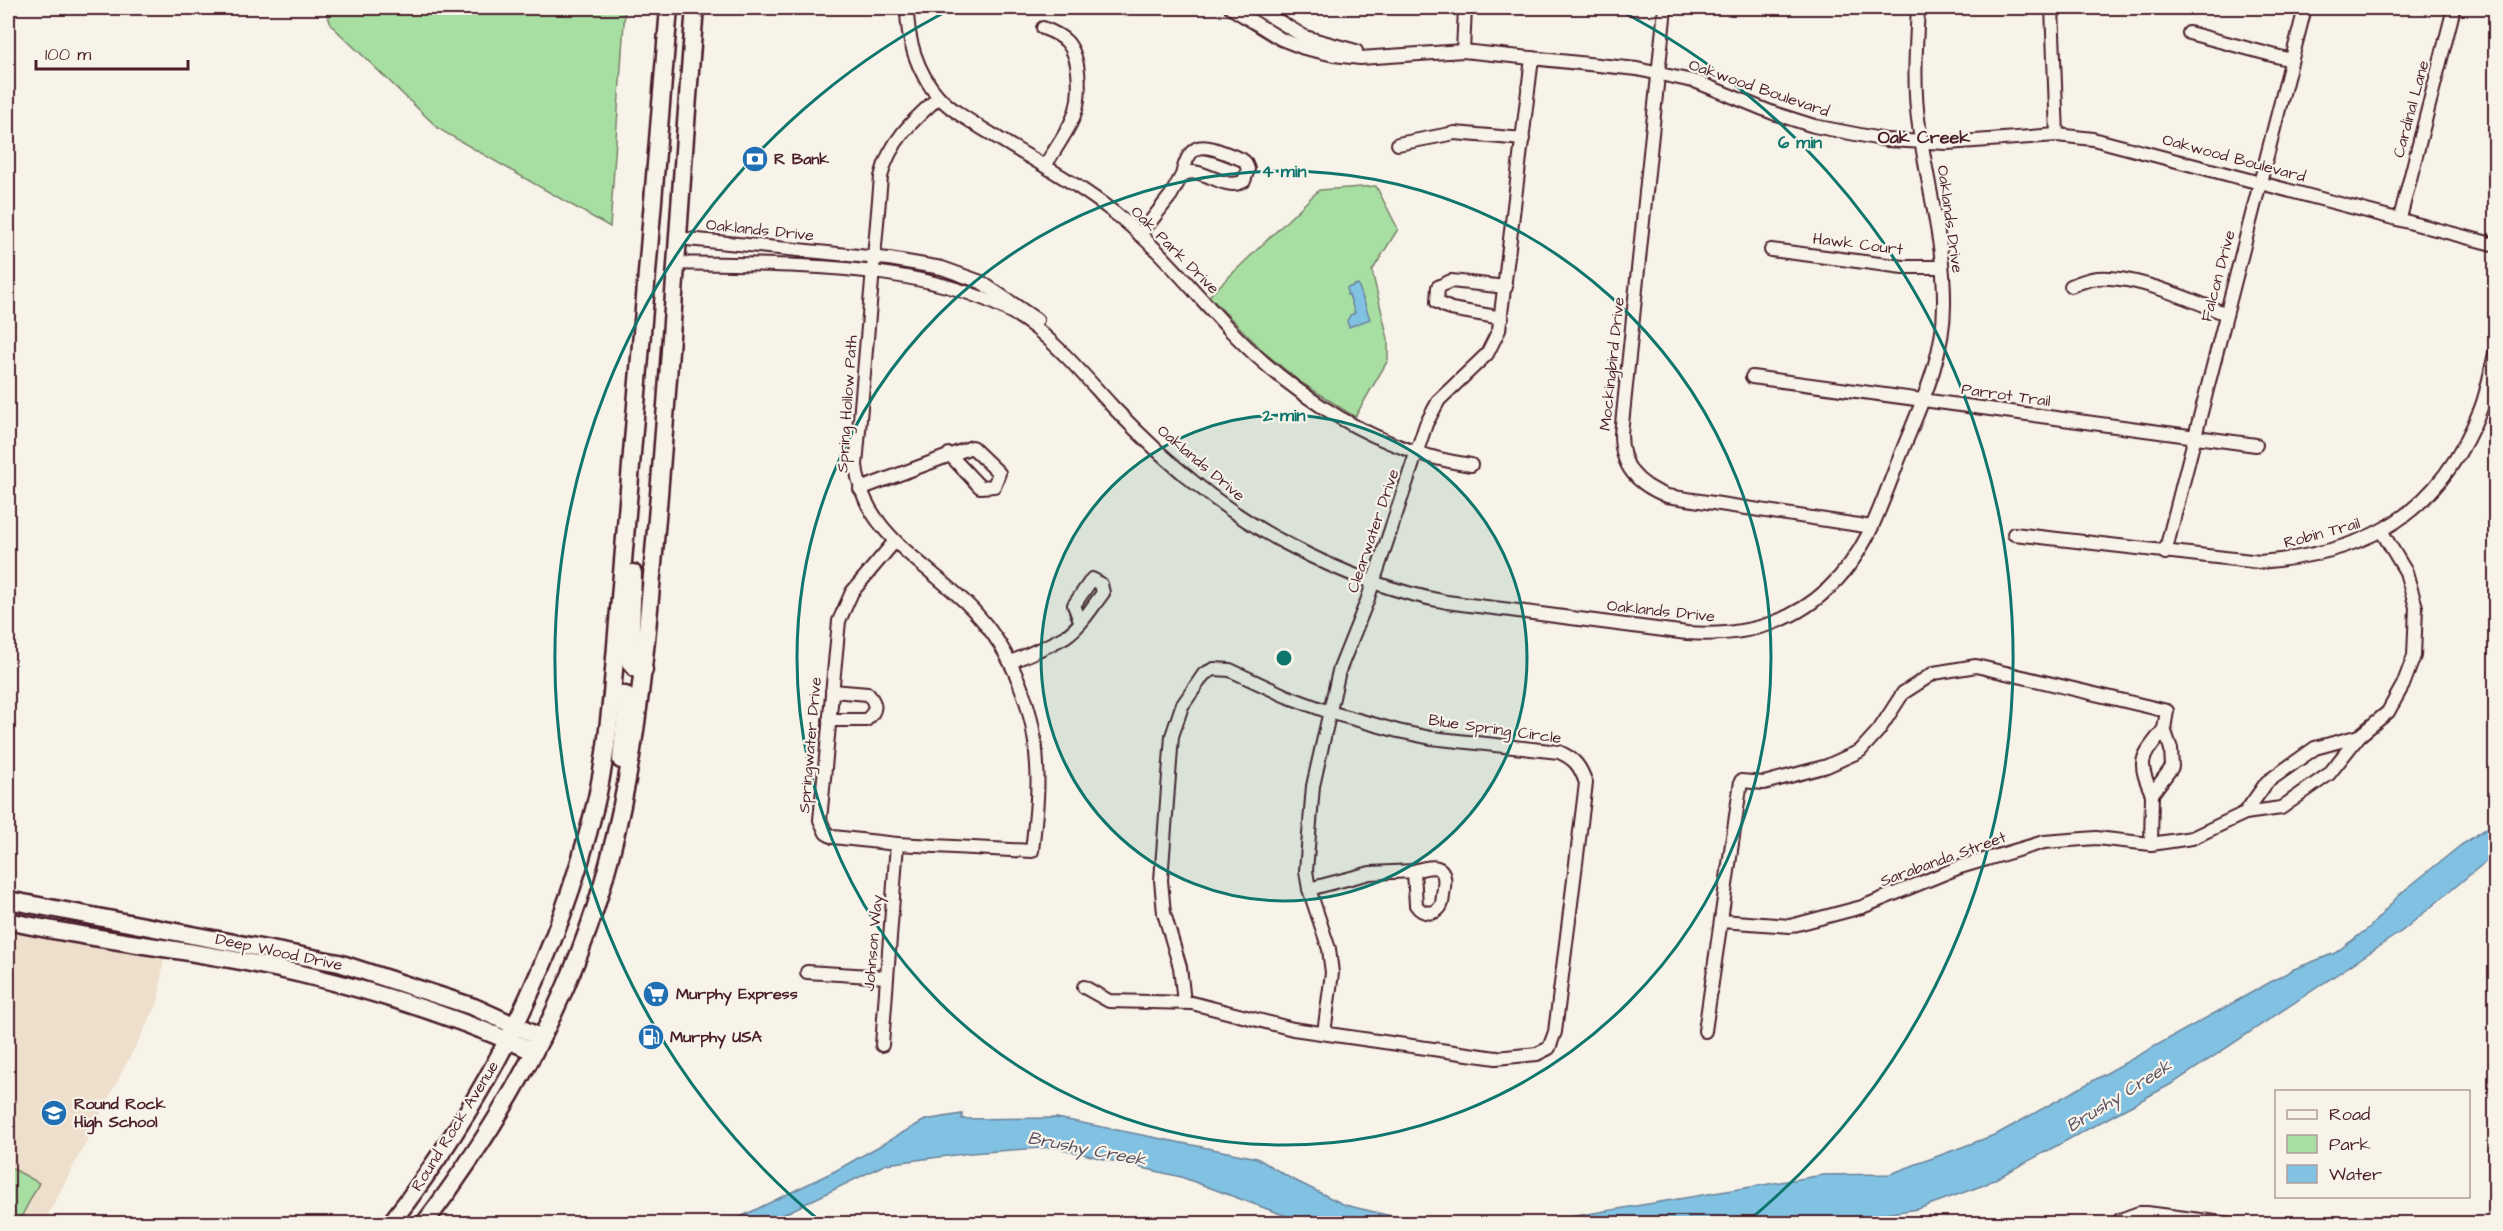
<svg xmlns="http://www.w3.org/2000/svg" width="2503" height="1231" font-family="'Architects Daughter',sans-serif">
	<rect width="100%" height="100%" fill="#f7f3e8"/>
	<filter id="ink" filterUnits="userSpaceOnUse"><feTurbulence type="fractalNoise" baseFrequency=".0167" numOctaves="2"/><feDisplacementMap in="SourceGraphic" scale="12" xChannelSelector="R" yChannelSelector="G"/><feConvolveMatrix kernelMatrix="1 2 1 2 8 2 1 2 1" color-interpolation-filters="sRGB"/></filter>
	<g filter="url(#ink)">
		<polygon fill="#eedecc" points="8,928 164,957 158,1003 44,1223 8,1223"/>
		<g fill="#a7dfa3" stroke="#787f67" stroke-width="1.5">
			<polygon points="325,8 625,8 610,227 439,129 331,25"/>
			<polygon points="1376,186 1398,229 1372,271 1388,339 1388,360 1355,417 1299,381 1265,353 1209,296 1319,190"/>
			<polygon points="8,1166 39,1183 18,1223 8,1223"/>
		</g>
		<g fill="#81c2e2" stroke="#6b8199" stroke-width="1.5">
			<polygon points="1358,284 1370,319 1349,327 1347,321 1350,315 1355,313 1349,295 1347,295 1347,288"/>
			<polygon points="2495,823 2495,854 2402,931 2175,1082 1984,1185 1918,1209 1821,1223 1533,1223 1823,1175 1890,1174 1997,1134 2294,969 2335,953 2370,927 2400,894 2461,845"/>
			<polygon points="962,1114 962,1119 1057,1118 1257,1158 1290,1178 1345,1205 1404,1219 1441,1223 1305,1223 1181,1177 1053,1147 970,1153 886,1164 766,1223 728,1223 837,1170 925,1120"/>
		</g>
		<g fill="none" stroke-linecap="round" stroke-linejoin="round">
			<defs>
				<g id="street">
					<path d="M907,8C907,39 917,72 938,96C953,112 975,124 993,135C1033,160 1075,182 1112,211C1156,244 1192,290 1230,330C1293,396 1378,452 1471,465"/>
					<polyline points="1231,8 1281,39 1304,48 1334,55 1360,58 1463,51 1637,69 1697,82 1773,113 1814,126 1886,140 1947,143 2057,135 2093,139 2496,245"/>
					<polyline points="1257,8 1305,37 1356,51"/>
					<path d="M1665,8L1621,434C1621,467 1637,484 1667,496L1872,527"/>
					<polyline points="2052,8 2057,135"/>
					<path d="M1043,28C1051,31 1061,35 1067,42C1081,58 1082,98 1073,118C1066,135 1054,150 1045,166"/>
					<polyline points="2189,33 2291,60"/>
					<polyline points="1463,51 1465,8"/>
					<polyline points="1398,144 1455,133 1523,139"/>
					<polyline points="2400,218 2454,8"/>
					<path d="M1140,235L1171,195L1182,175C1202,163 1223,193 1244,181L1248,169L1245,162L1241,159C1210,148 1191,133 1182,175"/>
					<polyline points="677,238 889,259 942,268 981,282 1037,320"/>
					<polyline points="1771,250 1903,267 1941,267"/>
					<path d="M675,263C782,266 946,259 1034,327C1063,350 1088,380 1113,407C1165,461 1222,511 1289,545C1338,571 1393,592 1447,602C1473,606 1499,608 1525,612C1579,619 1633,626 1687,633C1769,639 1831,607 1869,533C1882,506 1892,476 1903,449C1922,402 1944,356 1944,305C1945,245 1927,185 1919,126C1913,87 1916,46 1918,8"/>
					<path d="M2071,286C2080,282 2089,279 2098,278C2134,275 2192,300 2226,314"/>
					<polyline points="1502,318 1451,309 1437,302 1438,287 1451,281 1506,287"/>
					<polyline points="1752,377 2256,445"/>
					<polyline points="860,489 972,447 999,473 994,486 980,487 949,454"/>
					<path d="M2014,534L2260,562C2369,553 2440,514 2481,408C2488,390 2491,368 2496,350"/>
					<path d="M895,541L852,592L839,621L820,820L826,833L833,837L897,844L1032,851C1035,823 1039,794 1037,765C1035,710 1013,653 975,612C931,564 863,536 856,465L881,177C889,142 913,120 939,97"/>
					<polyline points="2165,553 2305,8"/>
					<path d="M1011,662C1029,654 1049,646 1066,636C1081,626 1092,607 1103,593L1101,584L1092,579L1074,605L1080,621"/>
					<path d="M829,720H866C877,711 877,704 868,694L832,691"/>
					<path d="M2164,729L2171,749L2172,767L2152,794C2136,759 2142,758 2164,729Z"/>
					<polyline points="2245,813 2267,782 2315,748 2359,736"/>
					<polyline points="2151,844 2152,794"/>
					<path d="M1309,889L1370,873L1414,871L1416,905C1422,915 1438,916 1442,903C1443,898 1443,893 1444,888C1447,863 1433,865 1414,871"/>
					<polyline points="1721,921 1790,926 1862,907 1960,867 2044,842 2096,838 2151,844 2192,838 2245,813 2281,808 2329,774 2359,736 2388,712 2403,685 2414,656 2416,607 2406,572 2382,532"/>
					<polyline points="807,972 886,977"/>
					<path d="M1084,987L1109,1001L1192,1003L1293,1029L1496,1058L1537,1054L1549,1048L1555,1032L1586,783C1580,766 1575,759 1559,752L1431,738L1398,731L1329,712L1286,696L1230,670L1214,669L1204,674L1182,706L1172,736L1161,880L1164,913L1180,967L1184,1002"/>
					<polyline points="1705,1031 1741,781 1764,783 1827,766 1860,751 1879,730 1903,693 1934,673 1976,666 2167,711 2164,729"/>
					<polyline points="1324,1033 1332,973 1329,949 1309,889 1306,871 1313,786 1339,671 1367,601 1426,424 1439,400 1487,354 1499,330 1532,58"/>
					<polyline points="882,1045 897,844"/>
					<polyline points="2120,1220 2139,1213 2147,1213 2231,1224"/>
				</g>
				<g id="secondary">
					<polyline points="633,573 630,662 636,669 644,670"/>
					<polyline points="612,694 625,695 627,698 621,760"/>
					<polyline points="8,900 339,963 474,1007 540,1037"/>
					<path d="M8,921C79,937 152,945 224,958C331,977 433,1007 533,1051"/>
					<path d="M390,1224C486,1101 558,958 595,806C604,769 608,731 612,694L669,8"/>
					<path d="M424,1224C486,1142 542,1049 579,954C631,821 643,681 655,541C671,364 680,185 695,8"/>
				</g>
			</defs>
			<use href="#street" stroke="#4a1f2b" stroke-width="16"/>
			<use href="#secondary" stroke="#4a1f2b" stroke-width="21"/>
			<use href="#street" stroke="#f7f3e8" stroke-width="12"/>
			<use href="#secondary" stroke="#f7f3e8" stroke-width="16"/>
		</g>
	</g>
	<circle cx="1284" cy="658" r="243" fill="#0f766e" fill-opacity=".12"/>
	<g fill="none" stroke="#0f766e" stroke-width="3">
		<circle cx="1284" cy="658" r="243"/>
		<circle cx="1284" cy="658" r="487"/>
		<path d="M820 1221A730 730 0 0 1 953 8M1615 8A730 730 0 0 1 1748 1221"/>
	</g>
	<defs>
		<symbol id="bank-disc" viewBox="-11 -11 22 22"><circle r="9.5" fill="#1f6fb2" stroke="#f7f3e8"/><path d="M-6-4H6V4H-6ZM0-2.3a2.3 2.3 0 1 0 0 4.6a2.3 2.3 0 1 0 0-4.6Z" fill="#fff"/></symbol>
		<symbol id="supermarket-disc" viewBox="-11 -11 22 22"><circle r="9.5" fill="#1f6fb2" stroke="#f7f3e8"/><path d="M-6-5.5h2.5l.6 2H6L4.5 2H-2.5L-4.4-4H-6ZM-1.5 3.2a1.3 1.3 0 1 0 .1 0ZM3 3.2a1.3 1.3 0 1 0 .1 0Z" fill="#fff"/></symbol>
		<symbol id="fuel-disc" viewBox="-11 -11 22 22"><circle r="9.5" fill="#1f6fb2" stroke="#f7f3e8"/><path d="M-5.5-6h7V0h2V4h1.3V-2.5L3-4.5l.8-.8L6-3V5H2.5V1h-1V6h-7ZM-4.2-4.7v3.2H.2V-4.7Z" fill="#fff"/></symbol>
		<symbol id="school-disc" viewBox="-11 -11 22 22"><circle r="9.5" fill="#1f6fb2" stroke="#f7f3e8"/><path d="M0-5L7-2L0 1L-7-2ZM-4 1L0 2.5L4 1V4Q0 6-4 4Z" fill="#fff"/></symbol>
	</defs>
	<g fill-rule="evenodd">
		<use href="#bank-disc" x="740" y="144" width="30" height="30"/>
		<use href="#supermarket-disc" x="641" y="979" width="30" height="30"/>
		<use href="#fuel-disc" x="636" y="1022" width="30" height="30"/>
		<use href="#school-disc" x="39" y="1098" width="30" height="30"/>
	</g>
	<g text-anchor="middle" dominant-baseline="central" stroke-width="4.5" stroke-linejoin="round" paint-order="stroke">
		<g font-size="16" fill="#4a1f2b" stroke="#f7f3e8">
			<text transform="translate(1759 88) rotate(19)">Oakwood Boulevard</text>
			<text transform="translate(2411 109) rotate(-75)">Cardinal Lane</text>
			<text transform="translate(2234 158) rotate(15)">Oakwood Boulevard</text>
			<text transform="translate(1950 219) rotate(82)">Oaklands Drive</text>
			<text transform="translate(760 230) rotate(6)">Oaklands Drive</text>
			<text transform="translate(1858 244) rotate(7)">Hawk Court</text>
			<text transform="translate(1175 250) rotate(45)">Oak Park Drive</text>
			<text transform="translate(2218 276) rotate(-75)">Falcon Drive</text>
			<text transform="translate(1612 364) rotate(-84)">Mockingbird Drive</text>
			<text transform="translate(2006 395) rotate(8)">Parrot Trail</text>
			<text transform="translate(847 404) rotate(-86)">Spring Hollow Path</text>
			<text transform="translate(1201 463) rotate(40)">Oaklands Drive</text>
			<text transform="translate(1373 531) rotate(-71)">Clearwater Drive</text>
			<text transform="translate(2322 533) rotate(-15)">Robin Trail</text>
			<text transform="translate(1661 611) rotate(6)">Oaklands Drive</text>
			<text transform="translate(1495 729) rotate(8)">Blue Spring Circle</text>
			<text transform="translate(810 745) rotate(-85)">Springwater Drive</text>
			<text transform="translate(1943 859) rotate(-20)">Sarabanda Street</text>
			<text transform="translate(873 943) rotate(-85)">Johnson Way</text>
			<text transform="translate(279 952) rotate(12)">Deep Wood Drive</text>
			<text transform="translate(455 1126) rotate(-58)">Round Rock Avenue</text>
		</g>
		<g font-size="16" font-weight="bold" fill="#4a1f2b" stroke="#f7f3e8" text-anchor="start">
			<text x="774" y="159">R Bank</text>
			<text x="676" y="994">Murphy Express</text>
			<text x="670" y="1037">Murphy USA</text>
			<text x="74" y="1104">Round Rock<tspan x="74" dy="18">High School</tspan></text>
		</g>
		<g font-size="18" font-weight="bold" fill="#4a1f2b" stroke="#f7f3e8">
			<text x="1924" y="137">Oak Creek</text>
		</g>
		<g font-size="18" font-style="italic" fill="#5a5062" stroke="#f7f3e8">
			<text transform="translate(2119 1096) rotate(-32)">Brushy Creek</text>
			<text transform="translate(1087 1149) rotate(11)">Brushy Creek</text>
		</g>
	</g>
	<circle cx="1284" cy="658" r="9" fill="#0f766e" stroke="#f7f3e8" stroke-width="3"/>
	<g font-size="18" text-anchor="middle" font-weight="bold" fill="#0f766e" stroke="#f7f3e8" stroke-width="4.5" stroke-linejoin="round" paint-order="stroke">
		<text x="1800" y="148">6 min</text>
		<text x="1284" y="177">4 min</text>
		<text x="1284" y="421">2 min</text>
	</g>
	<rect width="2503" height="1231" fill="none" stroke="#f7f3e8" stroke-width="30"/>
	<rect x="15" y="15" width="2473" height="1201" fill="none" stroke="#4a1f2b" stroke-width="2" filter="url(#ink)"/>
	<rect x="2275" y="1090" width="195" height="108" fill="#f7f3e8" stroke="#b29e9c" stroke-width="1.5"/>
	<rect x="2287" y="1110" width="30" height="9" fill="#f7f3e8" stroke="#b29e9c" stroke-width="1.5"/>
	<text x="2329" y="1120" font-size="18" fill="#4a1f2b">Road</text>
	<rect x="2287" y="1135" width="30" height="18" fill="#a7dfa3" stroke="#b29e9c" stroke-width="1.5"/>
	<text x="2329" y="1150" font-size="18" fill="#4a1f2b">Park</text>
	<rect x="2287" y="1165" width="30" height="18" fill="#81c2e2" stroke="#b29e9c" stroke-width="1.5"/>
	<text x="2329" y="1180" font-size="18" fill="#4a1f2b">Water</text>
	<path d="M36 60v9h152v-9" fill="none" stroke="#4a1f2b" stroke-width="3"/>
	<text x="45" y="60" font-size="18" fill="#4a1f2b" stroke="#f7f3e8" stroke-width="4.5" paint-order="stroke">100 m</text>
</svg>
